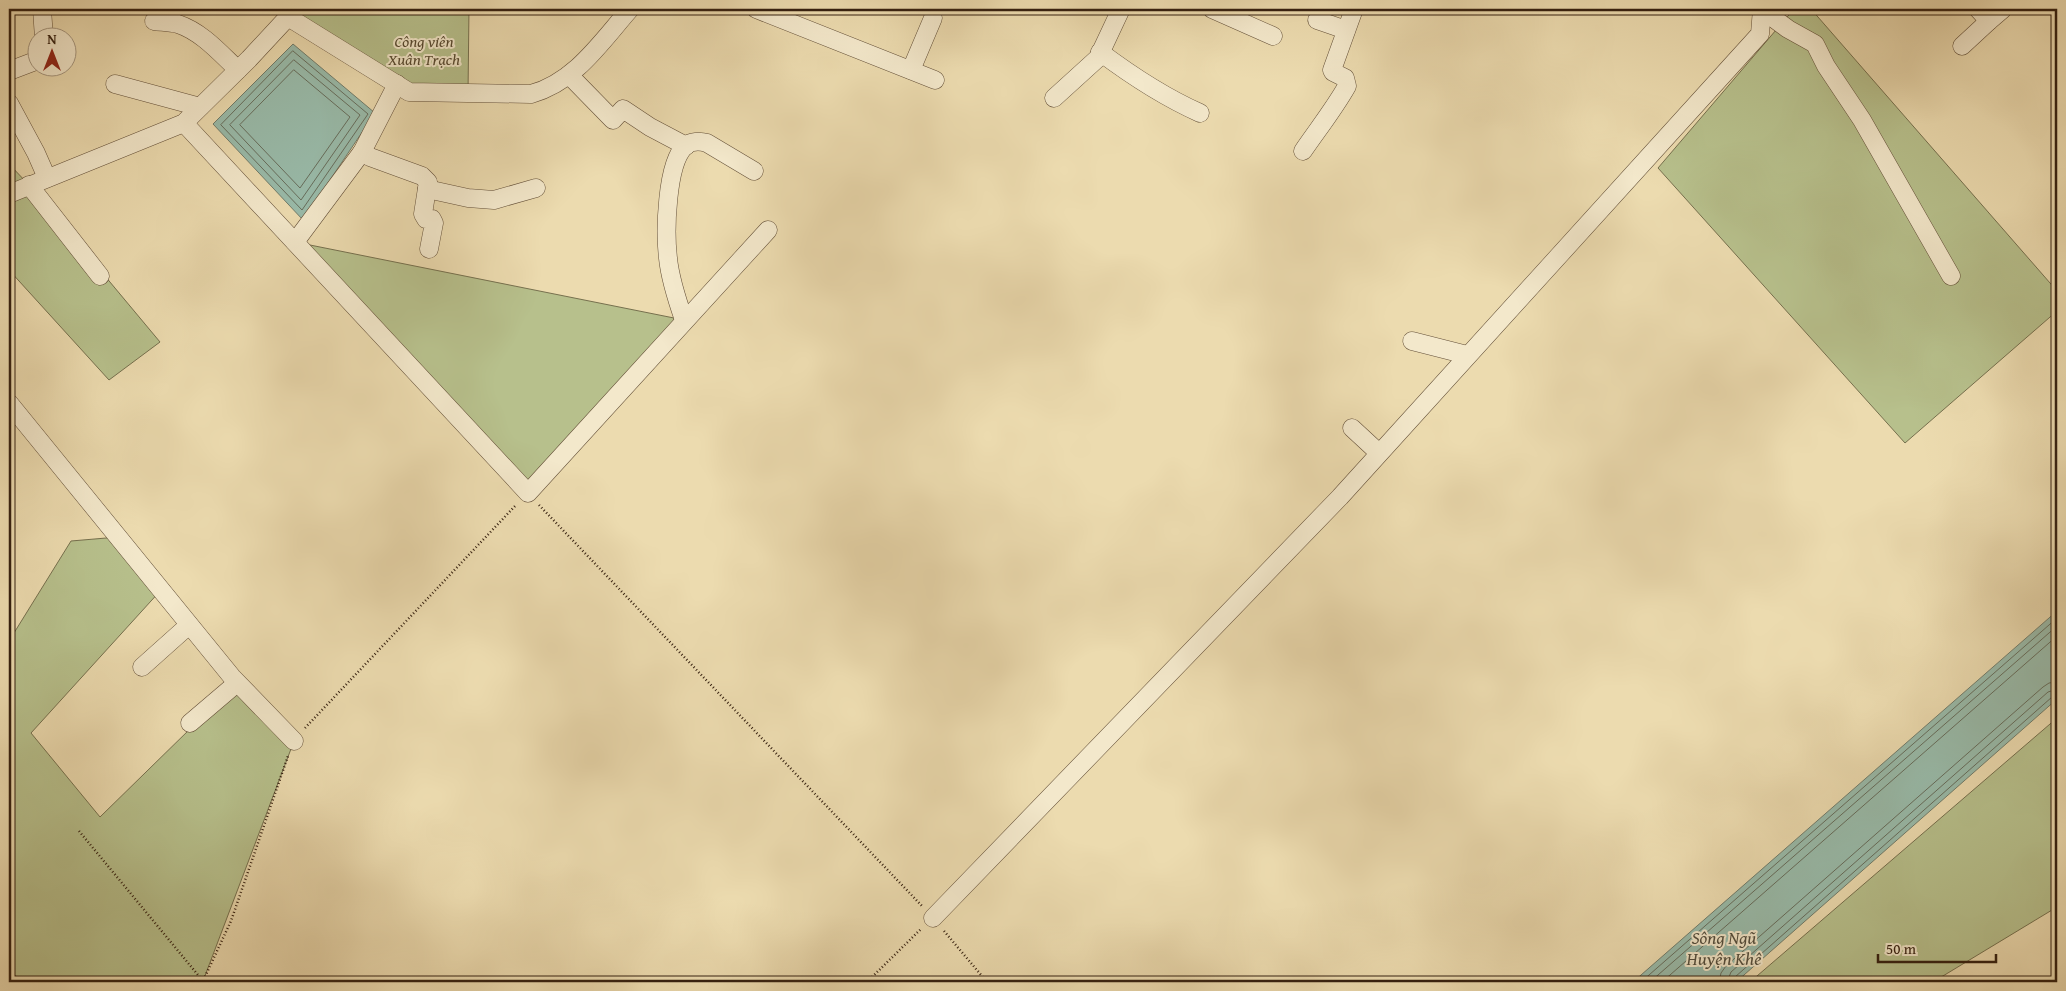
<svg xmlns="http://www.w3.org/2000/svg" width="2066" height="991" font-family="'Gentium Book Plus',serif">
	<rect width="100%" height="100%" fill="#ecdbaf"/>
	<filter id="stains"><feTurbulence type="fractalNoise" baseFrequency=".004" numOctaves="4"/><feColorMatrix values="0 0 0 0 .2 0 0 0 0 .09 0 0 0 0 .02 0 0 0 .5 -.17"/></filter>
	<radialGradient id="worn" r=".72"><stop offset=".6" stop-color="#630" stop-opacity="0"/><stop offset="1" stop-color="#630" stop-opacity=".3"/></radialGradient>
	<g fill="#b7c08c" stroke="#76704e">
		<polygon points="286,9 469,9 468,93 409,92"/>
		<polygon points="1794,9 1811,9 2057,291 2057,311 1905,443 1658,168"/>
		<polygon points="9,164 29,185 160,342 109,380 9,270"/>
		<polygon points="295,242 684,320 528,493"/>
		<polygon points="118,537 161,590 31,733 100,817 237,683 294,741 203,981 205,982 23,982 9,970 9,641 71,541"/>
		<polygon points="2057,718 2057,907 1933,982 1750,982"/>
	</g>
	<g fill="#9ba" stroke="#717d6c">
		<polygon points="293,44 375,113 303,220 213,124"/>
		<polygon points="2057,611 2057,699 1736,982 1633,982"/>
	</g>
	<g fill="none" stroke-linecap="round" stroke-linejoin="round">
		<g stroke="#676e5d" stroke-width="1">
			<polygon points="293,51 368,114 302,210 221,125"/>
			<polygon points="294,60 360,115 301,200 230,125"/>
			<polygon points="294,70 350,117 300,188 240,125"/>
			<polyline points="1641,982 2057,618"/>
			<polyline points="1650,982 2057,626"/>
			<polyline points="1662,982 2057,636"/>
			<polyline points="1719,982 1721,973 1726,966 2043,687 2049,683 2057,682"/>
			<polyline points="1727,982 1731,972 2048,692 2057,689"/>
			<polyline points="1733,982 1735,977 2052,697 2057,695"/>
		</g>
		<defs>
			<g id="minor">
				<polyline points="42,9 44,38"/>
				<polyline points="756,9 935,80"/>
				<polyline points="1212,9 1273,36"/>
				<polyline points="1761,9 1788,29 1815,44 1826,66 1862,120 1951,276"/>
				<path d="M288,17L409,92L531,94C575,82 601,42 630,9"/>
				<polyline points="1317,20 1346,30"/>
				<path d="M154,21C162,22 171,22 178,24C202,32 220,53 238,70"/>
				<polyline points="1989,21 2003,9"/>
				<polyline points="1962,46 1989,21 1978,9"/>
				<path d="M1100,52C1132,76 1164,97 1200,113"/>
				<polyline points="911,70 933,18"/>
				<polyline points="9,71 38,60"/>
				<polyline points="569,75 613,120 623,109 650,127 686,146"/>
				<polyline points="115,84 200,107"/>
				<polyline points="1054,98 1098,58 1121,9"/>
				<polyline points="9,103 36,153 47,178"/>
				<polyline points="184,123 528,493 768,230"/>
				<path d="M1303,151C1318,129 1334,109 1347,86L1345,78L1333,72L1332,70L1354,9"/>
				<polyline points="362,152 370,157 422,176 428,182 423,214 426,219 432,219 434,223 429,249"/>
				<polyline points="29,185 100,276"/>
				<polyline points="427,189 468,198 494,200 536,188"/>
				<polyline points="9,194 184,123 249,59 288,17 286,9"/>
				<polyline points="295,242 362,152 397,84"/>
				<path d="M684,320C677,300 670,279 668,258C665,233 666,164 685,146C691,141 700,141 707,143L754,171"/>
				<polyline points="1412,341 1467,355"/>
				<polyline points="9,403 232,677 294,741"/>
				<polyline points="1352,428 1379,453"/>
				<polyline points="142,667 189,625"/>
				<polyline points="190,723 237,683"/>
				<polyline points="933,918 1340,497 1760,34 1762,9"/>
			</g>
		</defs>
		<use href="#minor" stroke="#634f38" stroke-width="19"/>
		<g stroke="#352010" stroke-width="2.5" stroke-dasharray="1 2.5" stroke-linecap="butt">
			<polyline points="539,505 922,906"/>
			<polyline points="305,728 516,505"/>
			<polyline points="79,831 203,981 231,921 288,756"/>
			<polyline points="944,931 987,982"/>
			<polyline points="867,982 921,929"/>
		</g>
		<use href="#minor" stroke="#f3e8cb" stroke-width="18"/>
	</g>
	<g text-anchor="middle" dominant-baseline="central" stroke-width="4" stroke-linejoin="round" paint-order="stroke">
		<g font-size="16" font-style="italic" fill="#56482f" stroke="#f3e8cb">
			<text x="424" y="41">Công viên<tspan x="424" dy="18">Xuân Trạch</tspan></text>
		</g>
		<g font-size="18" font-style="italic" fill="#534e3e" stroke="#f3e8cb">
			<text x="1724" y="937">Sông Ngũ<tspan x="1724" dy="21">Huyện Khê</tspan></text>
		</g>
	</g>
	<rect width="2066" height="991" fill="none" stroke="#ecdbaf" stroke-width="30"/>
	<rect x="10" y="10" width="2046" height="971" fill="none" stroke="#352010" stroke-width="2.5"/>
	<rect x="15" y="15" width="2036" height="961" fill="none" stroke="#352010"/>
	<g transform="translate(52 52)"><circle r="24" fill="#f3e8cb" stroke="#a79880"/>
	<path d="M0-4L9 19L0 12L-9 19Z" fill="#8f2418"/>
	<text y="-8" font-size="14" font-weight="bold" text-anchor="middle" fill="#352010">N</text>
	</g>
	<path d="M1878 954v8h118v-8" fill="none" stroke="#352010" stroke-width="2.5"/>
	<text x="1886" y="954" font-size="15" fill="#352010" stroke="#f3e8cb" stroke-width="4" paint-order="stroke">50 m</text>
	<rect width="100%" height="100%" filter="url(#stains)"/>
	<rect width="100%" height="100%" fill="url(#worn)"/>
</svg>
